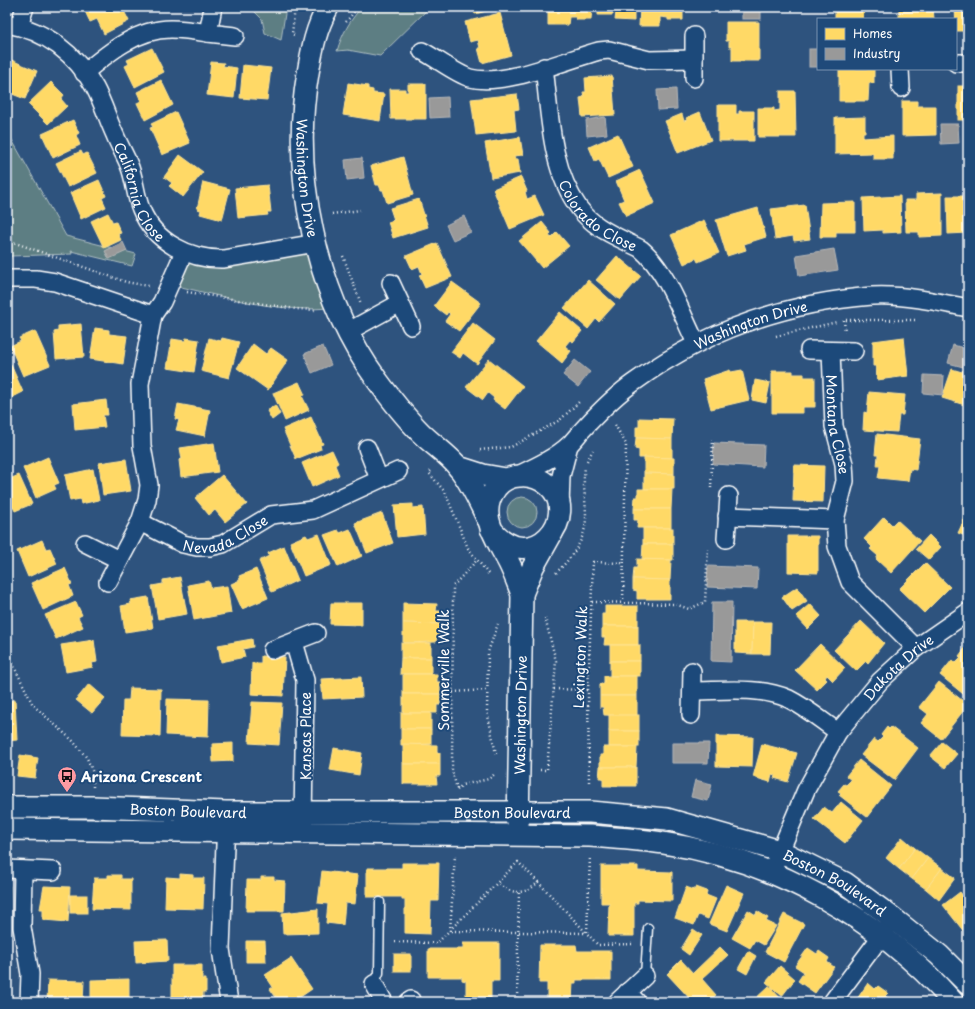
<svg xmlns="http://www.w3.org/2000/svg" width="975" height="1009" font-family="'Playpen Sans',sans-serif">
	<rect width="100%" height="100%" fill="#2e537e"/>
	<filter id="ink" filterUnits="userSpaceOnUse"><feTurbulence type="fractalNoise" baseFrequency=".025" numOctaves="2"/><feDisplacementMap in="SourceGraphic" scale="8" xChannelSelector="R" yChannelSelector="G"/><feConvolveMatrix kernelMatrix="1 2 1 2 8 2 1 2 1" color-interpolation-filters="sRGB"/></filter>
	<g filter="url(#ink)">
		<g fill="#5d7e83" stroke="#aebec1">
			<polygon points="250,7 286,7 281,40 265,33 262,19"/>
			<path d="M362,7H430L380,56L348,50L337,51C342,34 350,20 362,7Z"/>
			<polygon points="7,131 66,236 136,254 132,266 71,251 72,254 11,256 7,265"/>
			<path d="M316,243L337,307C281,315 223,296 168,284L184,252L197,257Z"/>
			<circle cx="522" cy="512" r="15"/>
		</g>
		<g fill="#ffd966" stroke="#ffe494">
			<polygon points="83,7 122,7 129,21 104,34 97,19 90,22"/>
			<polygon points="473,7 502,7 475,14"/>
			<polygon points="548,7 592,7 591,20 577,20 576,17 569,17 568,25 548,25"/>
			<polygon points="598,7 634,7 634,21 615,20 616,12 613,12 613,15 598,15"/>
			<polygon points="640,7 683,7 683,20 668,20 668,18 660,17 660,26 639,26"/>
			<polygon points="835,7 864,7 863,19 835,19"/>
			<polygon points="899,7 933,7 934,19 899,19"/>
			<polygon points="955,7 968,7 968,31 956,31"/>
			<polygon points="500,13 511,55 482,63 478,48 480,48 478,40 470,42 465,22"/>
			<polygon points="726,22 759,22 759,61 732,61 732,47 729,47 729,41 726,41"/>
			<polygon points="152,48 164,72 135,87 125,66 129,64 127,60"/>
			<polygon points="9,59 37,71 25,99 7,92 7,62"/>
			<polygon points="211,62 224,63 223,66 237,68 234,98 207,95"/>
			<polygon points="243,65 271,68 267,100 240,98"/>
			<polygon points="839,69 874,69 874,83 869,83 868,101 839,101"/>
			<polygon points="612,76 615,115 582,117 580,98 584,97 583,92 586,92 585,78"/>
			<polygon points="161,80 173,105 145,120 137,103 141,101 137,92"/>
			<polygon points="51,82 64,95 61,99 67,106 48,124 28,104"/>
			<polygon points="348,83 368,86 368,89 373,90 373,93 384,94 380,121 343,115"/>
			<polygon points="408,84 426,84 426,119 391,119 390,89 405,89 405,92 408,92"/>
			<rect x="958" y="86" width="10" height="34"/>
			<polygon points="780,91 795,91 796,137 758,137 758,108 774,108 774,111 780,110"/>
			<polygon points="517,94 519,109 514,110 516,131 476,135 471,99"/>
			<polygon points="902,101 917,101 917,106 936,106 936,135 902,136"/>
			<polygon points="718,105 736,105 736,114 739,114 739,111 754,111 754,141 718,141"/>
			<polygon points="176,112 190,143 162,155 150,128 153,127 151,124"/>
			<polygon points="700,112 711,140 678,153 665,121 682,114 684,121 687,120 686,118"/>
			<polygon points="865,117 865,132 863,132 863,138 893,136 893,159 873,159 873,153 835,154 835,118"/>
			<polygon points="73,120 79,133 76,135 80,145 53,158 42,134"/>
			<polygon points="618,134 633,167 608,178 599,159 595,161 589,147"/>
			<polygon points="520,137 523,155 514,156 515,159 518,159 520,173 491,178 485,143"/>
			<polygon points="81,151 83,155 87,153 97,173 68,187 56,163"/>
			<polygon points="180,155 203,172 183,197 169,186 172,183 164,177"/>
			<polygon points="403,157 413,195 387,203 383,190 381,190 379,185 376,185 371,166"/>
			<polygon points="640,170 655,203 626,216 619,202 624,200 616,181"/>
			<polygon points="521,177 527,191 525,192 527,199 535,196 544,215 510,229 493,189"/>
			<polygon points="99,180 106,196 102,198 106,207 81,219 70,193"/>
			<polygon points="203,182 230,189 222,220 200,214 201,210 197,209"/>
			<polygon points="268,185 271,212 267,212 268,215 238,218 235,188"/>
			<polygon points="942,193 942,236 919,237 919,232 906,232 905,200 916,200 916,194"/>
			<polygon points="900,196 901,232 883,233 883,230 864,231 863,198"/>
			<polygon points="947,196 968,196 968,233 948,234"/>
			<polygon points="419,199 428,227 393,238 388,222 394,220 390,208"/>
			<polygon points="855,202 855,232 836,232 836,237 820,237 821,203"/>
			<polygon points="805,205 810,239 794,241 793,236 775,239 771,209"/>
			<polygon points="758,208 766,237 744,244 746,250 727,256 716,220"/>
			<polygon points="108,213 113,223 116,222 121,233 118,234 121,240 104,248 91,221"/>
			<polygon points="704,220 719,253 698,262 696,258 684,264 671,235"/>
			<polygon points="542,222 551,233 549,235 551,238 557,232 569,246 542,268 519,241"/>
			<polygon points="437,243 452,277 425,288 419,275 422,274 419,266 412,269 406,256"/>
			<polygon points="617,256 641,276 620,300 596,280"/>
			<polygon points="588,280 615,304 599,322 596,319 588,329 564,308"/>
			<polygon points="452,282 481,303 459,331 445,321 450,314 448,312 446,315 434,306"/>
			<polygon points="560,312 582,331 573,342 570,340 565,346 571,351 562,363 536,341"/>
			<polygon points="473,323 495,340 477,364 463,353 460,358 451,352"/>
			<polygon points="81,324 84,357 56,359 54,332 58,331 58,326"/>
			<polygon points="95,328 109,330 109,334 127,336 123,364 90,359"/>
			<polygon points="35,331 50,365 23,376 10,346 21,341 19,338"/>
			<polygon points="904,337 908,376 877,380 876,366 873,366 873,341"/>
			<polygon points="186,338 199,340 194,372 167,368 172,339 185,341"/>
			<polygon points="209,338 221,341 222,338 239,342 229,378 201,371"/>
			<polygon points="253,344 266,354 271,348 288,360 268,390 237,368"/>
			<polygon points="489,359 523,386 505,409 493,400 494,398 488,393 483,400 466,387"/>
			<polygon points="11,365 23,392 7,400 7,367"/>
			<polygon points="952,369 962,372 963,370 968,371 968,406 942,398"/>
			<polygon points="730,370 731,372 742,370 749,400 711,409 703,379"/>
			<polygon points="772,371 793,371 793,374 804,374 804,377 815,377 815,407 803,407 803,413 772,413"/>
			<polygon points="755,380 770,383 766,403 752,400"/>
			<polygon points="299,382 305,395 302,396 309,410 285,421 273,393"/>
			<polygon points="869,392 905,395 903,415 899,415 897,432 863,430 864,412 867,413"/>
			<polygon points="106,400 108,415 103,415 105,427 75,430 73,404"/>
			<polygon points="178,404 210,410 205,436 176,430 179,420 175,419"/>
			<polygon points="275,405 280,414 272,420 267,411"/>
			<polygon points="311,417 323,444 320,445 321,449 296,459 283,429"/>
			<polygon points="639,418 673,419 672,439 636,438 636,427 639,427"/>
			<polygon points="877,434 920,439 916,470 910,469 908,481 878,478 880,466 877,466 878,455 875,455"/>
			<polygon points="636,438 672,439 672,458 639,458 639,450 635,449"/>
			<polygon points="214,443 218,472 181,477 179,460 182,459 180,448"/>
			<polygon points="332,450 338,463 335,465 339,475 312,487 302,463"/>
			<polygon points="48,457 59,483 54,485 56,489 36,498 23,468"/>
			<polygon points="644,457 674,458 674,474 644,473"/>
			<polygon points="126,459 131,491 103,495 99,463"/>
			<polygon points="794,465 824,466 823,502 793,501"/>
			<polygon points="93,469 99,500 81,504 80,499 70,501 65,475"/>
			<polygon points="644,473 674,474 674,489 644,489"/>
			<polygon points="19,475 32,504 15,511 13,507 7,510 7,480"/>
			<polygon points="222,475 247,504 225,522 215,510 209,515 195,498"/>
			<polygon points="638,489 672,489 671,509 634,509 635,497 638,497"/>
			<polygon points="413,504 413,508 423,507 425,534 397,537 394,505"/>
			<polygon points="634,509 671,509 671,528 637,528 638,520 634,520"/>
			<polygon points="968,511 968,537 958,533"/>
			<polygon points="382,513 393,543 367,553 355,523"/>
			<polygon points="884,517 892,525 897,520 920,541 891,573 876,559 878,556 870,549 872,547 864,539"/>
			<rect x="643" y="528" width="30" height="16"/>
			<polygon points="350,529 362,556 338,567 324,535 338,530 340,533"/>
			<polygon points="319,534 331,565 304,576 290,542 306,535 308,538"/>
			<polygon points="929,535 941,547 929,560 916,549"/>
			<polygon points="788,536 818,536 818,573 788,572"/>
			<polygon points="42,540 46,549 50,548 57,564 28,577 17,551"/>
			<polygon points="643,544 673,544 673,560 642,560"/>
			<polygon points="284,546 298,580 272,592 259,561 269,556 268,553"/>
			<polygon points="637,559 671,560 670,580 633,579 634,568 637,568"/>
			<polygon points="925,563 950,587 924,613 899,589"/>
			<polygon points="65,568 72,584 69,585 73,596 43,610 31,583"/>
			<polygon points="256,569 268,598 242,609 231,584 240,580 239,576"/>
			<polygon points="180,577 187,614 158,619 152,586 163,584 163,580"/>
			<polygon points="633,579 670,580 670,599 637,599 637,591 633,590"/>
			<polygon points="209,581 211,588 227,586 231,613 194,620 188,585"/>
			<polygon points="797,587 807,601 792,611 782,597"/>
			<polygon points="148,597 153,628 125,632 121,606 131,604 130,600"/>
			<polygon points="76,602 82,615 78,617 83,627 56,639 45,615"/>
			<polygon points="331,603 362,603 362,625 330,624"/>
			<polygon points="403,603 437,604 436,611 440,611 440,624 403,623"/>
			<polygon points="810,604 821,616 808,629 796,616"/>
			<polygon points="605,606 638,606 638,626 602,626 602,614 605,614"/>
			<polygon points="861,621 884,643 868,663 866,661 856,671 834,650"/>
			<polygon points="735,622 753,622 752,654 735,653"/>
			<polygon points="753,622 771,622 770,654 752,654"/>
			<polygon points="403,623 440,624 440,635 437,635 436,642 403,643"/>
			<polygon points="602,626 638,626 638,645 604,645 605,637 602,637"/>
			<polygon points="252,639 253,647 243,649 245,657 221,662 218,645"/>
			<polygon points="94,640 97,662 92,663 93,667 66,672 61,645"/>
			<rect x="401" y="643" width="30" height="15"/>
			<polygon points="820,644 845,668 833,681 827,675 825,678 827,680 817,690 795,670"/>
			<rect x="610" y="645" width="30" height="16"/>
			<polygon points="965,648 967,650 968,649 968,698 940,675 952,660 956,663 961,658 959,656"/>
			<polygon points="261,656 285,657 283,696 251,694 252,663 261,663"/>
			<polygon points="401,658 431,658 431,674 400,674"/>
			<rect x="610" y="661" width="30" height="15"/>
			<polygon points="403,674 437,674 437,682 440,682 440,694 403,694"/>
			<polygon points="604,676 637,676 637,696 600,696 600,684 604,684"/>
			<polygon points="361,677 362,697 323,699 321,679"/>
			<polygon points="939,682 968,705 941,739 921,723 928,714 919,707"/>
			<polygon points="89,684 105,698 92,713 76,700"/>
			<polygon points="130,688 161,689 160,736 122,735 123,700 129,700"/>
			<polygon points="403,694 440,694 440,705 437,705 437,713 403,713"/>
			<polygon points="600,696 637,696 637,716 604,715 603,707 600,707"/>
			<polygon points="167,699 209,700 208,737 166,735"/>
			<polygon points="15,700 17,740 7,741 7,701"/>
			<polygon points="252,702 282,703 279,745 249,743"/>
			<rect x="401" y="713" width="30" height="16"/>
			<rect x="609" y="715" width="30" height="16"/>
			<polygon points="887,727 889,729 891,727 918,748 894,780 861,755 874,739 878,742 883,737 881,735"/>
			<polygon points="401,729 431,729 431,744 401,745"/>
			<rect x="609" y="731" width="30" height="16"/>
			<polygon points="716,736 753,737 752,767 716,766"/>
			<polygon points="942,742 957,754 945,768 930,756"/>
			<polygon points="233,743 233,761 213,762 212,744"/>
			<polygon points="403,744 437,745 437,753 440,753 440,764 403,764"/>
			<polygon points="762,744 797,753 788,782 774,778 775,775 772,774 770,782 753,777"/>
			<polygon points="603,747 637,747 636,767 600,767 600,755 603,755"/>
			<polygon points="334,748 362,753 359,775 330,770"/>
			<polygon points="20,755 38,758 35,778 17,776"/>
			<polygon points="859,760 891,786 867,817 839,795 841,793 838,791 844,784 846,785 851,780 846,776"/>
			<polygon points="403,764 440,764 440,776 436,776 437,784 403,784"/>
			<polygon points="600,767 636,767 636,786 603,786 603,778 599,778"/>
			<polygon points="841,802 863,820 845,843 814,819 824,807 832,813"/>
			<polygon points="902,837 915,848 899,869 886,858"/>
			<polygon points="915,848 928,858 912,879 899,869"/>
			<polygon points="928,858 942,868 926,889 912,879"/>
			<polygon points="402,863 439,863 438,901 431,901 430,934 405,933 405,900 402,900 402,897 367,897 367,868 402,868"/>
			<polygon points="601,866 638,866 638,871 672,872 672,901 638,900 638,903 634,903 634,936 608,936 609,903 601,903"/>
			<polygon points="942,868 955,878 939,900 926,889"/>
			<polygon points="322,871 358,875 355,904 345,903 343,925 326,923 328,904 318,903"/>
			<polygon points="180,874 193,875 193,878 204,878 203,909 165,908 166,877 180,878"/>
			<polygon points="108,875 121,875 121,879 131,879 131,910 92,909 94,878 108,878"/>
			<polygon points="261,877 274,877 274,880 285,881 284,911 246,911 247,880 261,880"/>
			<polygon points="726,885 744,893 727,931 709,924"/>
			<polygon points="7,886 9,886 8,917 7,917"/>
			<polygon points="44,886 70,887 68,922 43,920 43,909 40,909"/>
			<polygon points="686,887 694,890 696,887 707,891 706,895 716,899 708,919 698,915 694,925 675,918"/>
			<polygon points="960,892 968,902 968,930 965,933 943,905"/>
			<rect x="70" y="895" width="17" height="18"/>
			<polygon points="318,909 318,933 283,934 282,913"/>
			<polygon points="748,910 756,915 757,911 768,918 766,921 776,926 764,945 755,940 750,948 732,938"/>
			<polygon points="784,914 804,924 784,962 765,952"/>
			<polygon points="693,929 702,935 689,955 681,949"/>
			<polygon points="167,940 168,961 136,963 135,941"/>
			<polygon points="246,941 265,941 266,962 246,962"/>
			<polygon points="463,943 499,943 499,981 491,981 491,1002 466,1002 466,981 462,980 462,977 428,977 428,949 463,949"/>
			<polygon points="540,945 576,945 577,951 611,951 611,980 576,980 576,983 573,983 572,1002 547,1002 547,983 539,983"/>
			<polygon points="720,947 728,955 702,979 716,995 708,1002 693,1002 667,974 681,960 693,973"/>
			<polygon points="808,948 817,954 819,951 829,958 827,962 834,967 815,993 798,981 804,972 795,966"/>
			<polygon points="748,951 756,956 747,974 738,969"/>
			<rect x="394" y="954" width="17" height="17"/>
			<polygon points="291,958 312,989 293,1002 283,1002 281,998 278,1000 270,989 273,987 265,975"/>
			<polygon points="172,965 202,965 202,979 206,979 206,992 203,992 203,1002 172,1002"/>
			<polygon points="780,966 795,979 782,996 766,982"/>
			<polygon points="129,979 129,1002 91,1002 91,980"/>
			<polygon points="48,980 84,981 83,1002 47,1002"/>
			<polygon points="868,983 875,989 878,986 888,993 885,996 894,1002 855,1002"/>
			<polygon points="769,986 784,1002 752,1002"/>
			<polygon points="309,998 312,1002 303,1002"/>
		</g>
		<g fill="#999" stroke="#b8b8b8">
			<rect x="742" y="7" width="19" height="12"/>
			<rect x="809" y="49" width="9" height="18"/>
			<polygon points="676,89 677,109 658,110 657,90"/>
			<polygon points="448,97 449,117 430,118 429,98"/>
			<polygon points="605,117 607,134 587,136 586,120"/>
			<polygon points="940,124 958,124 959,143 941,144"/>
			<polygon points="362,158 364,178 347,180 345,160"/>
			<polygon points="464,216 471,232 453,240 446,225"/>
			<polygon points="123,242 127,251 109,259 105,251"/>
			<polygon points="834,249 838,270 799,276 796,255"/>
			<polygon points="953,345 968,349 967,368 948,363"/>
			<polygon points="323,346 331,365 312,373 304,354"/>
			<polygon points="575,360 590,372 578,387 563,375"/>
			<polygon points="924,375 944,376 943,395 923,393"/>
			<polygon points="714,443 764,445 763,467 713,464"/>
			<polygon points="708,566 758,568 757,589 707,587"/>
			<polygon points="712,602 732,602 731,662 711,661"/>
			<polygon points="672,743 709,743 708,763 672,763"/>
			<polygon points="695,780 712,784 708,801 691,797"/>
		</g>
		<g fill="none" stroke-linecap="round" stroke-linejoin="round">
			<defs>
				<g id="service">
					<polyline points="645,976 648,928"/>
					<polyline points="374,984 379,973 380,902"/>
				</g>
				<g id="minor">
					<polyline points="213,7 208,33 235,36"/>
					<path id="s1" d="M7,24C45,30 76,54 95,88C103,103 108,120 115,135C119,145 125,155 129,165C135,179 135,195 141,209C154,242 190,260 224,259L316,243"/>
					<polyline points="19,26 25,7"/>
					<path d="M422,51C436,58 456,74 470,78C503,87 566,60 599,51L609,50L649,60L694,59"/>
					<polyline points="956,63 968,63"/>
					<path id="s2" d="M544,67C550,114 550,168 579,208C591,224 606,232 625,241C630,244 636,246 641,249C667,271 681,313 696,343"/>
					<polyline points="900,69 901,88"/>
					<path d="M84,73C109,52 137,29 171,29C183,29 196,31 208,33"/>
					<polyline points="694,78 694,36"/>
					<polyline points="7,279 36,279 55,282 153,315"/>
					<polyline points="391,283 411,326"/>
					<polyline points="349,331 400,303"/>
					<polyline points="809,350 854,351"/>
					<path id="s3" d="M831,351L834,426L844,464L845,481L835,520L837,546L850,582L916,648"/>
					<polyline points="367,448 379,479"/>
					<path id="s4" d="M518,475C535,467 555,458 570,444C575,439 580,432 586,426C600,411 616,395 633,383C704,331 784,303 872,296C901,294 939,302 968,308"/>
					<polyline points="560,507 561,476 569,445"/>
					<polyline points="727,516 835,520"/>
					<path id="s5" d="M140,522L183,544L197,547H210L223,544L271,515L313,510L398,471"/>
					<polyline points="726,539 729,496"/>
					<polyline points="85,543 119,560"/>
					<polyline points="108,582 140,522 147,500 149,485 142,446 140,384 153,315 162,302 184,252"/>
					<polyline points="294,642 305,680 303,824"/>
					<polyline points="272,650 316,633"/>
					<path d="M692,691C723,691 760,686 789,699C807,708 822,721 838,732"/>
					<polyline points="691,715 692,671"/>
					<polyline points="226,819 221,949 229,1002"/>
					<polyline points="7,869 53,871"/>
					<polyline points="23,870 22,927 30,974 29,1002"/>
					<path id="s6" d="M771,873L806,790L838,732L880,681L916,648L968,612"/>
					<polyline points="374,984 384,1002"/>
					<polyline points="627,992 637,1002"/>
					<polyline points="408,1002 411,1000"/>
					<polyline points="617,1002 645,976"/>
					<polyline points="832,1002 888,927"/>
				</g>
				<g id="tertiary">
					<path id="s7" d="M328,7C316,28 312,49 308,73C290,174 316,296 377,380C391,399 405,417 421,433C433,445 449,455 459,468C471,483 479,501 487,518"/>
					<polyline points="458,467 483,475 506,479"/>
					<path d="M491,529C532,579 583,515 548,485C539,478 531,475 520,476C511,476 501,481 496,488C476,514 497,539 509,563C514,573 518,584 522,594"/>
					<path id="s8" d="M7,807H92L226,812H590L667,819L780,851L845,883L894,919L939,955L968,984"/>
					<path id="s9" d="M518,827L522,594L533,567L552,533"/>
					<path d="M7,829L590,836C614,838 639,839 663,843C774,859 879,918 953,1002"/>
				</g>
			</defs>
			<use href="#service" stroke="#fff" stroke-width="11"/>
			<use href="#minor" stroke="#fff" stroke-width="20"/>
			<use href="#tertiary" stroke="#fff" stroke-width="24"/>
			<g stroke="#fff" stroke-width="2.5" stroke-dasharray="1 3" stroke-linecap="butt">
				<polyline points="346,22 358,7"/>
				<polyline points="294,35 292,34 295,7"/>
				<polyline points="332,214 360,210"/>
				<polyline points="7,240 126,282 149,286"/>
				<polyline points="343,256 361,304"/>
				<polyline points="187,292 296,309 315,310"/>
				<polyline points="844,320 845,332"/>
				<polyline points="846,320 915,320"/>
				<polyline points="776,336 837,322"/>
				<polyline points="615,425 626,444 623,602"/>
				<polyline points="480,450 511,447 560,420 580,401"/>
				<polyline points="587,461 593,450"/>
				<polyline points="431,471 429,473 445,492 468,548 489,575"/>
				<polyline points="711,488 713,439"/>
				<path d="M556,573C571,558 586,540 586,517C586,500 582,484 585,468"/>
				<polyline points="592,602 675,604 689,609 705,602 708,549"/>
				<polyline points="7,652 33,705 73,741 87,758 93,773 93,787"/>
				<polyline points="554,689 588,690"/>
				<polyline points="453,692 487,690"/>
				<polyline points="496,754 487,711 488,652 498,624"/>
				<polyline points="540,770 547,770 556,661 545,618"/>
				<polyline points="589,782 588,690 593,562 624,563"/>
				<polyline points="457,789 452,770 453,586 477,560"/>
				<polyline points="457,790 462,785 489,779 496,773"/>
				<polyline points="538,882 598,945 633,944"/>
				<polyline points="450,931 455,855"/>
				<polyline points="451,931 587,933"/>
				<polyline points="587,932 590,858"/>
				<path d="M395,942L437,943L518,862L538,882C527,895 510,895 498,883"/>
				<polyline points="517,1002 519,893"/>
			</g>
			<use href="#service" stroke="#1f4a7a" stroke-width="8"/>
			<use href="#minor" stroke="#1f4a7a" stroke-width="17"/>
			<use href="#tertiary" stroke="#1f4a7a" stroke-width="21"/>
		</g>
	</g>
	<defs>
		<symbol id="bus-pin" viewBox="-11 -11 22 30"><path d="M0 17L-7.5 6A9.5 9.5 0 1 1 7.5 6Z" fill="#ff9aa2" stroke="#1f4a7a"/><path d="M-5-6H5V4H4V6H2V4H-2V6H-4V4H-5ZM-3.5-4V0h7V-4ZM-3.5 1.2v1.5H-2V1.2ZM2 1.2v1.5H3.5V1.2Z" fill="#111"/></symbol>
	</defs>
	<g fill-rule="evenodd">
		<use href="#bus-pin" x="56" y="765" width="22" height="30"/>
	</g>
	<g text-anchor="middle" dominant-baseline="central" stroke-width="4" stroke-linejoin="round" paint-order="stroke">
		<g font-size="14" fill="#fff" stroke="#1f4a7a">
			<text stroke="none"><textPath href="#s7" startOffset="175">Washington Drive</textPath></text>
			<text stroke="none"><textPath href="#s1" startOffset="226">California Close</textPath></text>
			<text stroke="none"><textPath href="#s2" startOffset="166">Colorado Close</textPath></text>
			<text stroke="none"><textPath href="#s4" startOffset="281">Washington Drive</textPath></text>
			<text stroke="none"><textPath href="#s3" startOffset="74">Montana Close</textPath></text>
			<text stroke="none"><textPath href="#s5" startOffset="94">Nevada Close</textPath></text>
			<text transform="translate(580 657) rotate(-88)">Lexington Walk</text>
			<text stroke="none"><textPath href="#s6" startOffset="245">Dakota Drive</textPath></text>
			<text transform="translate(443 670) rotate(-90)">Sommerville Walk</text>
			<text stroke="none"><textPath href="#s9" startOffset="112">Washington Drive</textPath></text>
			<text transform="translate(305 736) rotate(-90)">Kansas Place</text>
			<text stroke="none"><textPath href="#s8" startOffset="181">Boston Boulevard</textPath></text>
			<text stroke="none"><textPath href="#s8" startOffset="505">Boston Boulevard</textPath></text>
			<text stroke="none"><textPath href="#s8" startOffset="841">Boston Boulevard</textPath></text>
		</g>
		<g font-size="14" font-weight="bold" fill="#fff" stroke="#1f4a7a" text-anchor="start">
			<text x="81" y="776">Arizona Crescent</text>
		</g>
	</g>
	<rect width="975" height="1009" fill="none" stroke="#1f4a7a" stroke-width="24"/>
	<rect x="12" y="12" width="951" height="985" fill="none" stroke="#fff" stroke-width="1.5" filter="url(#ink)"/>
	<rect x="817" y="18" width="140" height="52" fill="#1f4a7a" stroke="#7992af"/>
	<rect x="825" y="28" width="20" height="12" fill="#ffd966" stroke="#7992af"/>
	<text x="853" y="38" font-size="12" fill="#ffffff">Homes</text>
	<rect x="825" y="48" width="20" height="12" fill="#999999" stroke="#7992af"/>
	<text x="853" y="58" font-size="12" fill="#ffffff">Industry</text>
</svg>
